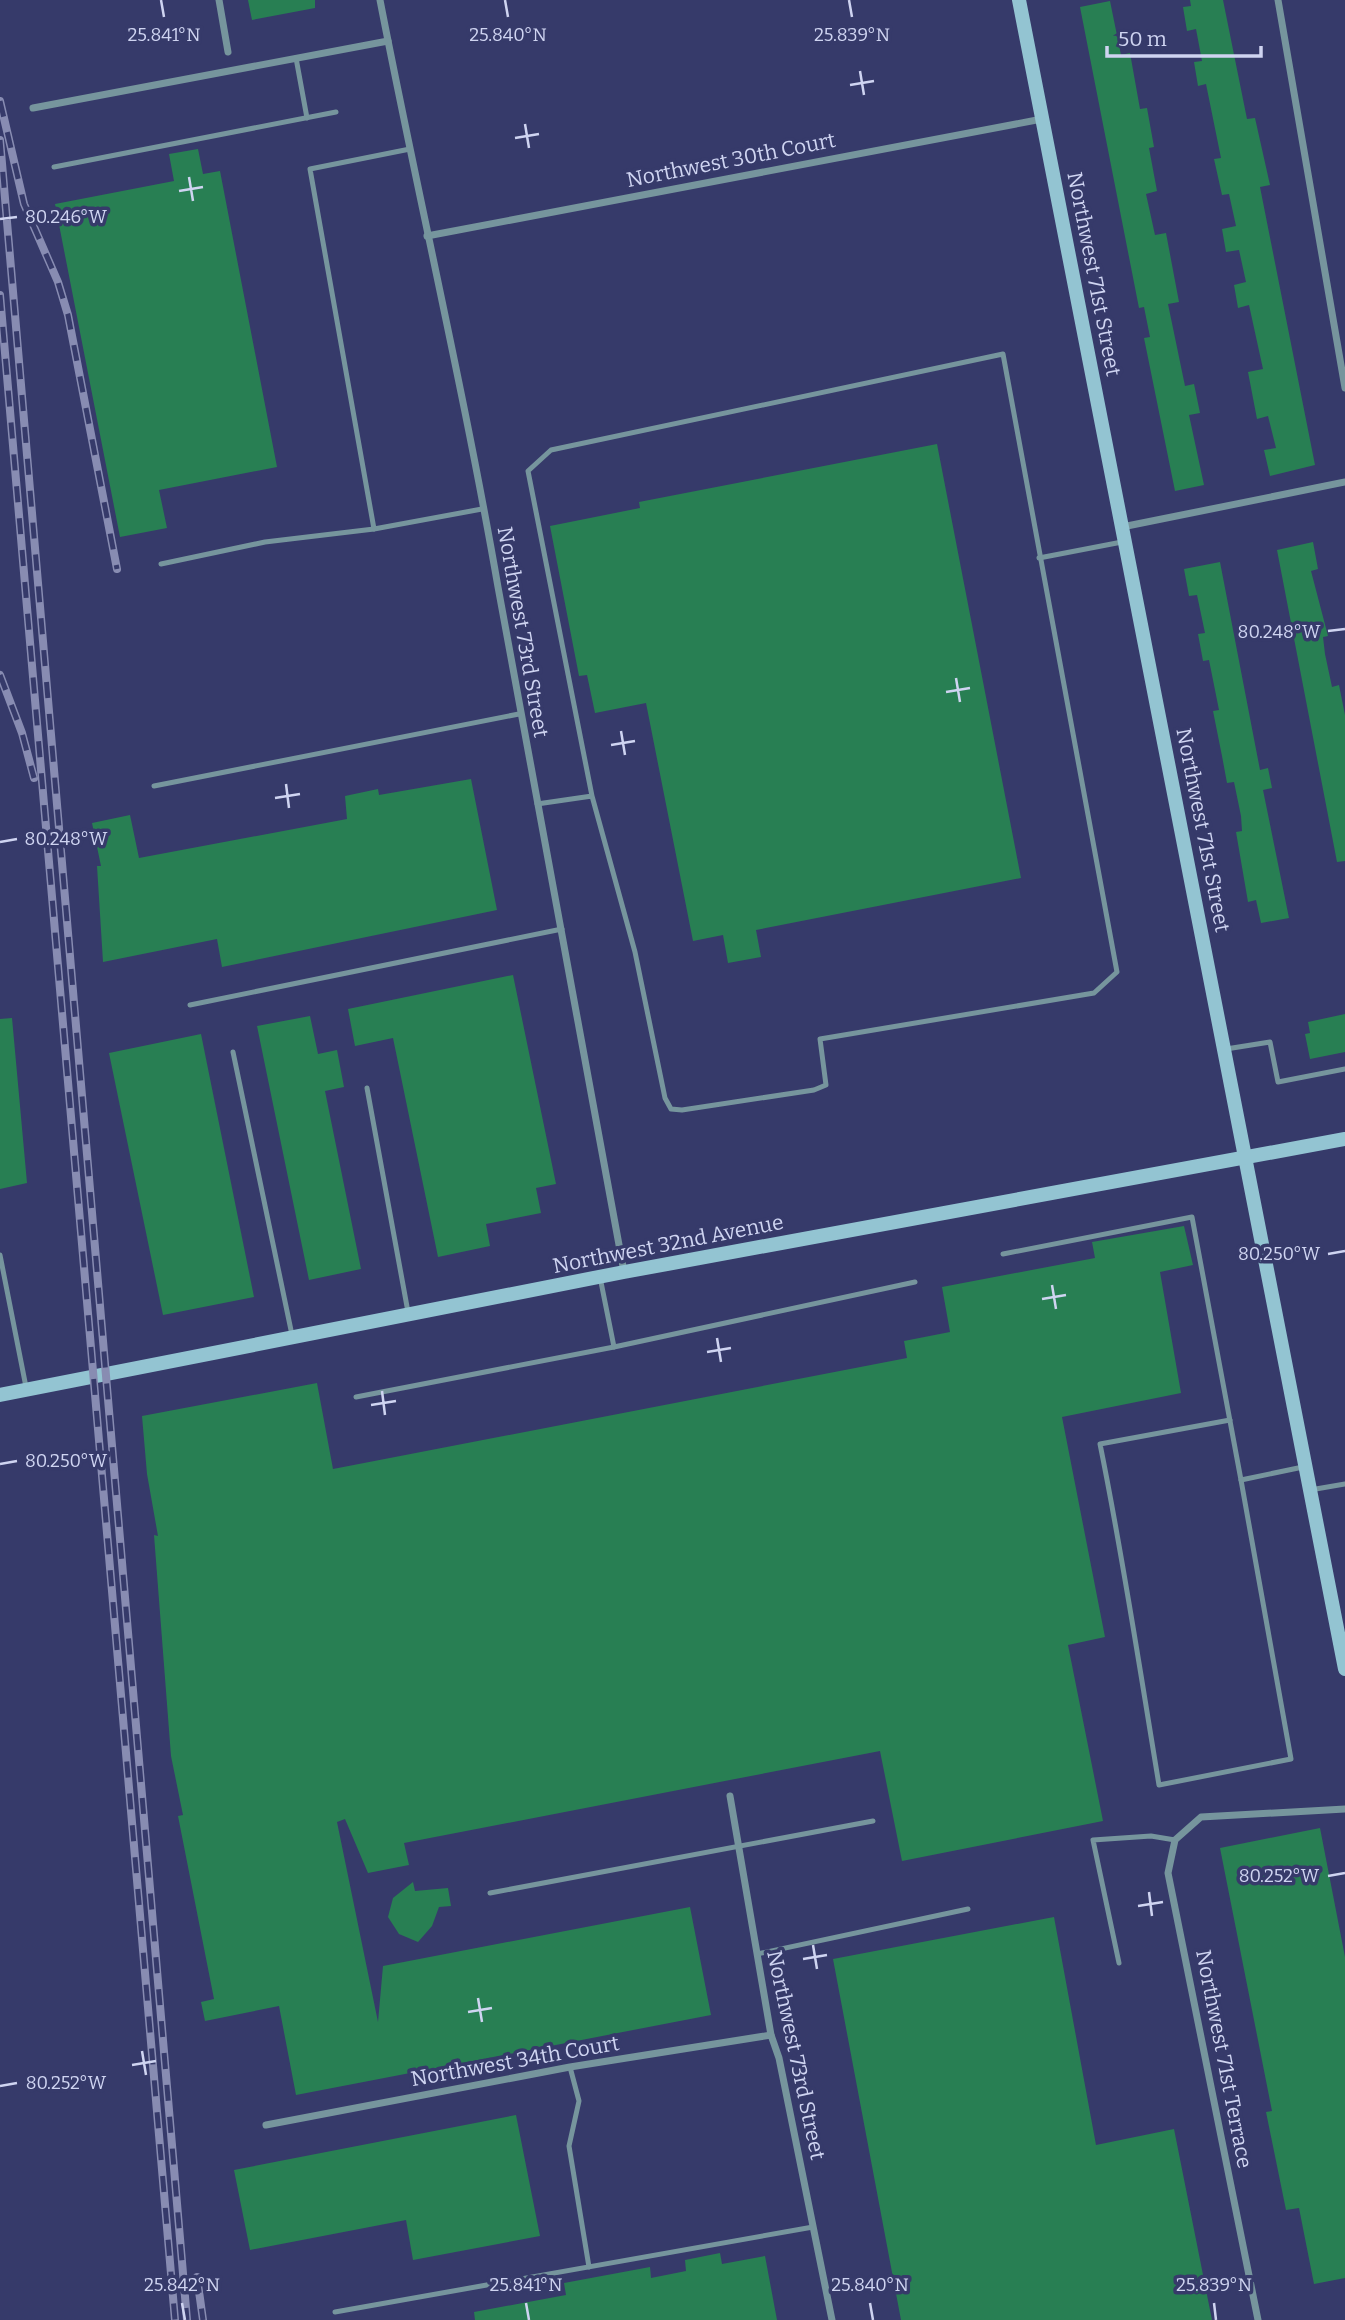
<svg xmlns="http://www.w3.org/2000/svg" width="1345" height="2320" font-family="Bitter,serif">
	<rect width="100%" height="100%" fill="#363a6a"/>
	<g fill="#287f53">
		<polygon points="248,0 315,0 315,8 252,20"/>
		<polygon points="1190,0 1223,0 1247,119 1255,118 1270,185 1260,187 1315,465 1270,476 1264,450 1276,448 1268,416 1257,419 1248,372 1263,369 1249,305 1238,308 1234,285 1246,282 1239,250 1226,252 1222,229 1236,226 1229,194 1222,195 1214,159 1221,158 1206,84 1198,86 1194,62 1202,61 1196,29 1187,31 1183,7 1191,6"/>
		<polygon points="1110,1 1121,55 1130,53 1140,109 1147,108 1154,147 1149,148 1157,191 1146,194 1155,235 1166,233 1179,302 1168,304 1185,386 1194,384 1200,413 1189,415 1204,485 1175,491 1144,338 1150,337 1144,307 1139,308 1080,7"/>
		<polygon points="198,149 203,174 220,171 277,467 159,490 167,528 120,537 55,204 174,181 169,154"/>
		<polygon points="937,444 1021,878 756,930 761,957 728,963 723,935 693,941 646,703 595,713 587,675 579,676 550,526 640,508 639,502"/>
		<polygon points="1313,542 1318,569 1311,571 1328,636 1323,637 1325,654 1332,687 1339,685 1345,715 1345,861 1337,862 1277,550"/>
		<polygon points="1220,562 1260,770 1268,768 1272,788 1263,790 1289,918 1261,923 1256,900 1248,902 1236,832 1242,831 1241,816 1234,782 1227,783 1222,756 1213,711 1219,710 1209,660 1203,661 1198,634 1205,633 1197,595 1189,596 1184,569"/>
		<polygon points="471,779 497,910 222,967 217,939 103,962 97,866 101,866 92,823 130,815 139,858 347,819 345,796 378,789 379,795"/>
		<polygon points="513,975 556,1184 536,1188 541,1213 486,1224 490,1246 438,1257 393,1038 355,1046 348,1009"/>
		<polygon points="1345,1014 1345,1052 1310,1059 1305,1034 1310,1033 1308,1022"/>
		<polygon points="310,1016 318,1054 337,1050 344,1087 325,1091 361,1269 309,1280 257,1026"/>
		<polygon points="12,1018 27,1183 0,1189 0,1019"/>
		<polygon points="201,1034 254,1297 163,1315 109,1053"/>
		<polygon points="1184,1226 1193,1265 1160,1272 1181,1393 1062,1417 1105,1637 1068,1645 1103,1821 902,1861 880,1751 404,1843 409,1865 368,1873 345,1819 337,1822 378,2022 383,1966 690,1907 711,2015 296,2095 279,2006 205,2021 201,2002 214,1999 178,1816 183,1815 171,1756 154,1535 158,1536 147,1474 142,1416 317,1383 333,1469 907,1358 904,1341 950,1332 942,1287 1095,1258 1092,1242"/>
		<polygon points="1320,1828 1345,1957 1345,2278 1314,2284 1299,2208 1286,2210 1266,2112 1272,2111 1220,1848"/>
		<polygon points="413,1882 415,1891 448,1888 451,1906 439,1907 432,1926 418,1942 399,1934 388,1917 393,1898"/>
		<polygon points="1054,1917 1096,2145 1174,2129 1212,2320 901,2320 833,1959"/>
		<polygon points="516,2115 540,2236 413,2260 406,2220 250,2250 234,2170"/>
		<polygon points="720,2253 722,2264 765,2256 777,2320 475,2320 474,2312 566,2295 564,2283 650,2267 651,2278 686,2271 685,2260"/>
	</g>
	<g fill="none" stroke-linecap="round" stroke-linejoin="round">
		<g stroke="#76959d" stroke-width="5">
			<polyline points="296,58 307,118"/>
			<polyline points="410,149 310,169 374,529 482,509"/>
			<polyline points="54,167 336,112"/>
			<polyline points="1039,558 1122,542"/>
			<polyline points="161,564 265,542 374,529"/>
			<polyline points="154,786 519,714"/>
			<polyline points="537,804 592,796 635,952 665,1098 671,1109 682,1110 814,1090 826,1085 820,1039 1094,993 1117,972 1003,354 551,450 528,471 592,796"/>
			<polyline points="190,1005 562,929"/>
			<polyline points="1226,1049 1270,1042 1278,1082 1345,1069"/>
			<polyline points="233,1052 292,1335"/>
			<polyline points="367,1088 408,1312"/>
			<polyline points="1003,1254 1192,1217 1241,1480 1303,1467"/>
			<polyline points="0,1255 26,1387"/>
			<polyline points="614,1347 915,1282"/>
			<polyline points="356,1397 614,1347 600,1277"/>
			<path d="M1230,1420L1100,1444C1123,1557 1140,1671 1159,1785L1291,1759L1241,1480"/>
			<polyline points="1310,1490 1345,1484"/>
			<polyline points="490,1893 873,1821"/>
			<polyline points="757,1954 968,1909"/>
			<polyline points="1119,1963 1093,1840 1151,1836 1175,1840"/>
			<polyline points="570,2067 579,2101 569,2146 589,2267"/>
			<polyline points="335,2312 813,2227"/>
		</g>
		<g stroke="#76959d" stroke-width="7">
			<polyline points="219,0 228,52"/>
			<path d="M380,0C418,196 464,391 498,587C538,816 583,1044 624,1272"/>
			<polyline points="1278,0 1345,388"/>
			<polyline points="33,108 388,41"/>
			<polyline points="427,236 1042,119"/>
			<polyline points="1122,527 1345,482"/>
			<polyline points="730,1796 771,2035 779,2058 832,2320"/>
			<polyline points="266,2125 570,2067 771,2035"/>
			<polyline points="1258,2320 1168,1873 1175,1840 1201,1817 1345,1809"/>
		</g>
		<g stroke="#93c4d2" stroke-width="14">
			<polyline points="1019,0 1345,1669"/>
			<polyline points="0,1395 624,1272 1345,1139"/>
		</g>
		<defs>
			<g id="rail">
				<polyline points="0,101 24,204 58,282 68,315 117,569"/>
				<polyline points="0,140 187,2320"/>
				<polyline points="0,295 175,2320"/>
				<polyline points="0,675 22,733 34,778"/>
				<polyline points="197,2277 203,2320"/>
			</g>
		</defs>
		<use href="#rail" stroke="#888cb2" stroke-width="8"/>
		<use href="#rail" stroke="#363a6a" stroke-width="5" stroke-dasharray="16" stroke-linecap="butt"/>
	</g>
	<path fill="none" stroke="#cfd4f1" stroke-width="2.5" d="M161,0L164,17M505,0L508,17M849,0L852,17M860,71L864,95M850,85L874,81M525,124L529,148M515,138L539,134M189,177L193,201M179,191L203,187M0,219L17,217M1328,631L1345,629M956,678L960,702M946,692L970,688M621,731L625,755M611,745L635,741M286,784L289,808M275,798L300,794M0,842L17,839M1328,1254L1345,1251M1052,1285L1056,1309M1042,1299L1066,1295M717,1338L721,1362M707,1352L731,1348M382,1391L385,1415M371,1405L396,1401M0,1464L17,1461M1328,1876L1345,1873M1149,1892L1152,1916M1138,1906L1163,1902M813,1945L817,1969M803,1959L827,1955M478,1998L482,2022M468,2012L492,2008M142,2051L146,2075M132,2065L156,2061M0,2086L17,2083M182,2303L185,2320M526,2303L529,2320M870,2303L873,2320M1214,2303L1216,2320"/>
	<g text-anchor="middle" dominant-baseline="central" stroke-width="7" stroke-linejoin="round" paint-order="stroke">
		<g font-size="21" fill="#cfd4f1" stroke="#363a6a">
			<text transform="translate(731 160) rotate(-11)">Northwest 30th Court</text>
			<text transform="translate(1094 274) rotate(79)">Northwest 71st Street</text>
			<text transform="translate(523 632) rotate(80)">Northwest 73rd Street</text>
			<text transform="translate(1203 830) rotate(79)">Northwest 71st Street</text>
			<text transform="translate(668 1244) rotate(-11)">Northwest 32nd Avenue</text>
			<text transform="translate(796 2055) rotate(78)">Northwest 73rd Street</text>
			<text transform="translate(1224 2059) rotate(79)">Northwest 71st Terrace</text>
			<text transform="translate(515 2061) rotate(-10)">Northwest 34th Court</text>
		</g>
	</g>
	<g font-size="18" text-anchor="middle" fill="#cfd4f1" stroke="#363a6a" stroke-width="7" stroke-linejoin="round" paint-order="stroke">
		<text x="164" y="41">25.841°N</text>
		<text x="508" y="41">25.840°N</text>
		<text x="852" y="41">25.839°N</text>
		<text x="66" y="223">80.246°W</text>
		<text x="1279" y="638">80.248°W</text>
		<text x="66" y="845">80.248°W</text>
		<text x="1279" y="1260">80.250°W</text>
		<text x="66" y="1467">80.250°W</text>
		<text x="1279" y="1882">80.252°W</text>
		<text x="66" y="2089">80.252°W</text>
		<text x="182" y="2291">25.842°N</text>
		<text x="526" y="2291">25.841°N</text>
		<text x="870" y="2291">25.840°N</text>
		<text x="1214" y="2291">25.839°N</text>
	</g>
	<path d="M1107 46v10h154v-10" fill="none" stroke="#cfd4f1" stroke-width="3.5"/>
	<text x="1118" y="46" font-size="21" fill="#cfd4f1" stroke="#363a6a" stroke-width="5" paint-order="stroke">50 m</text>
</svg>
